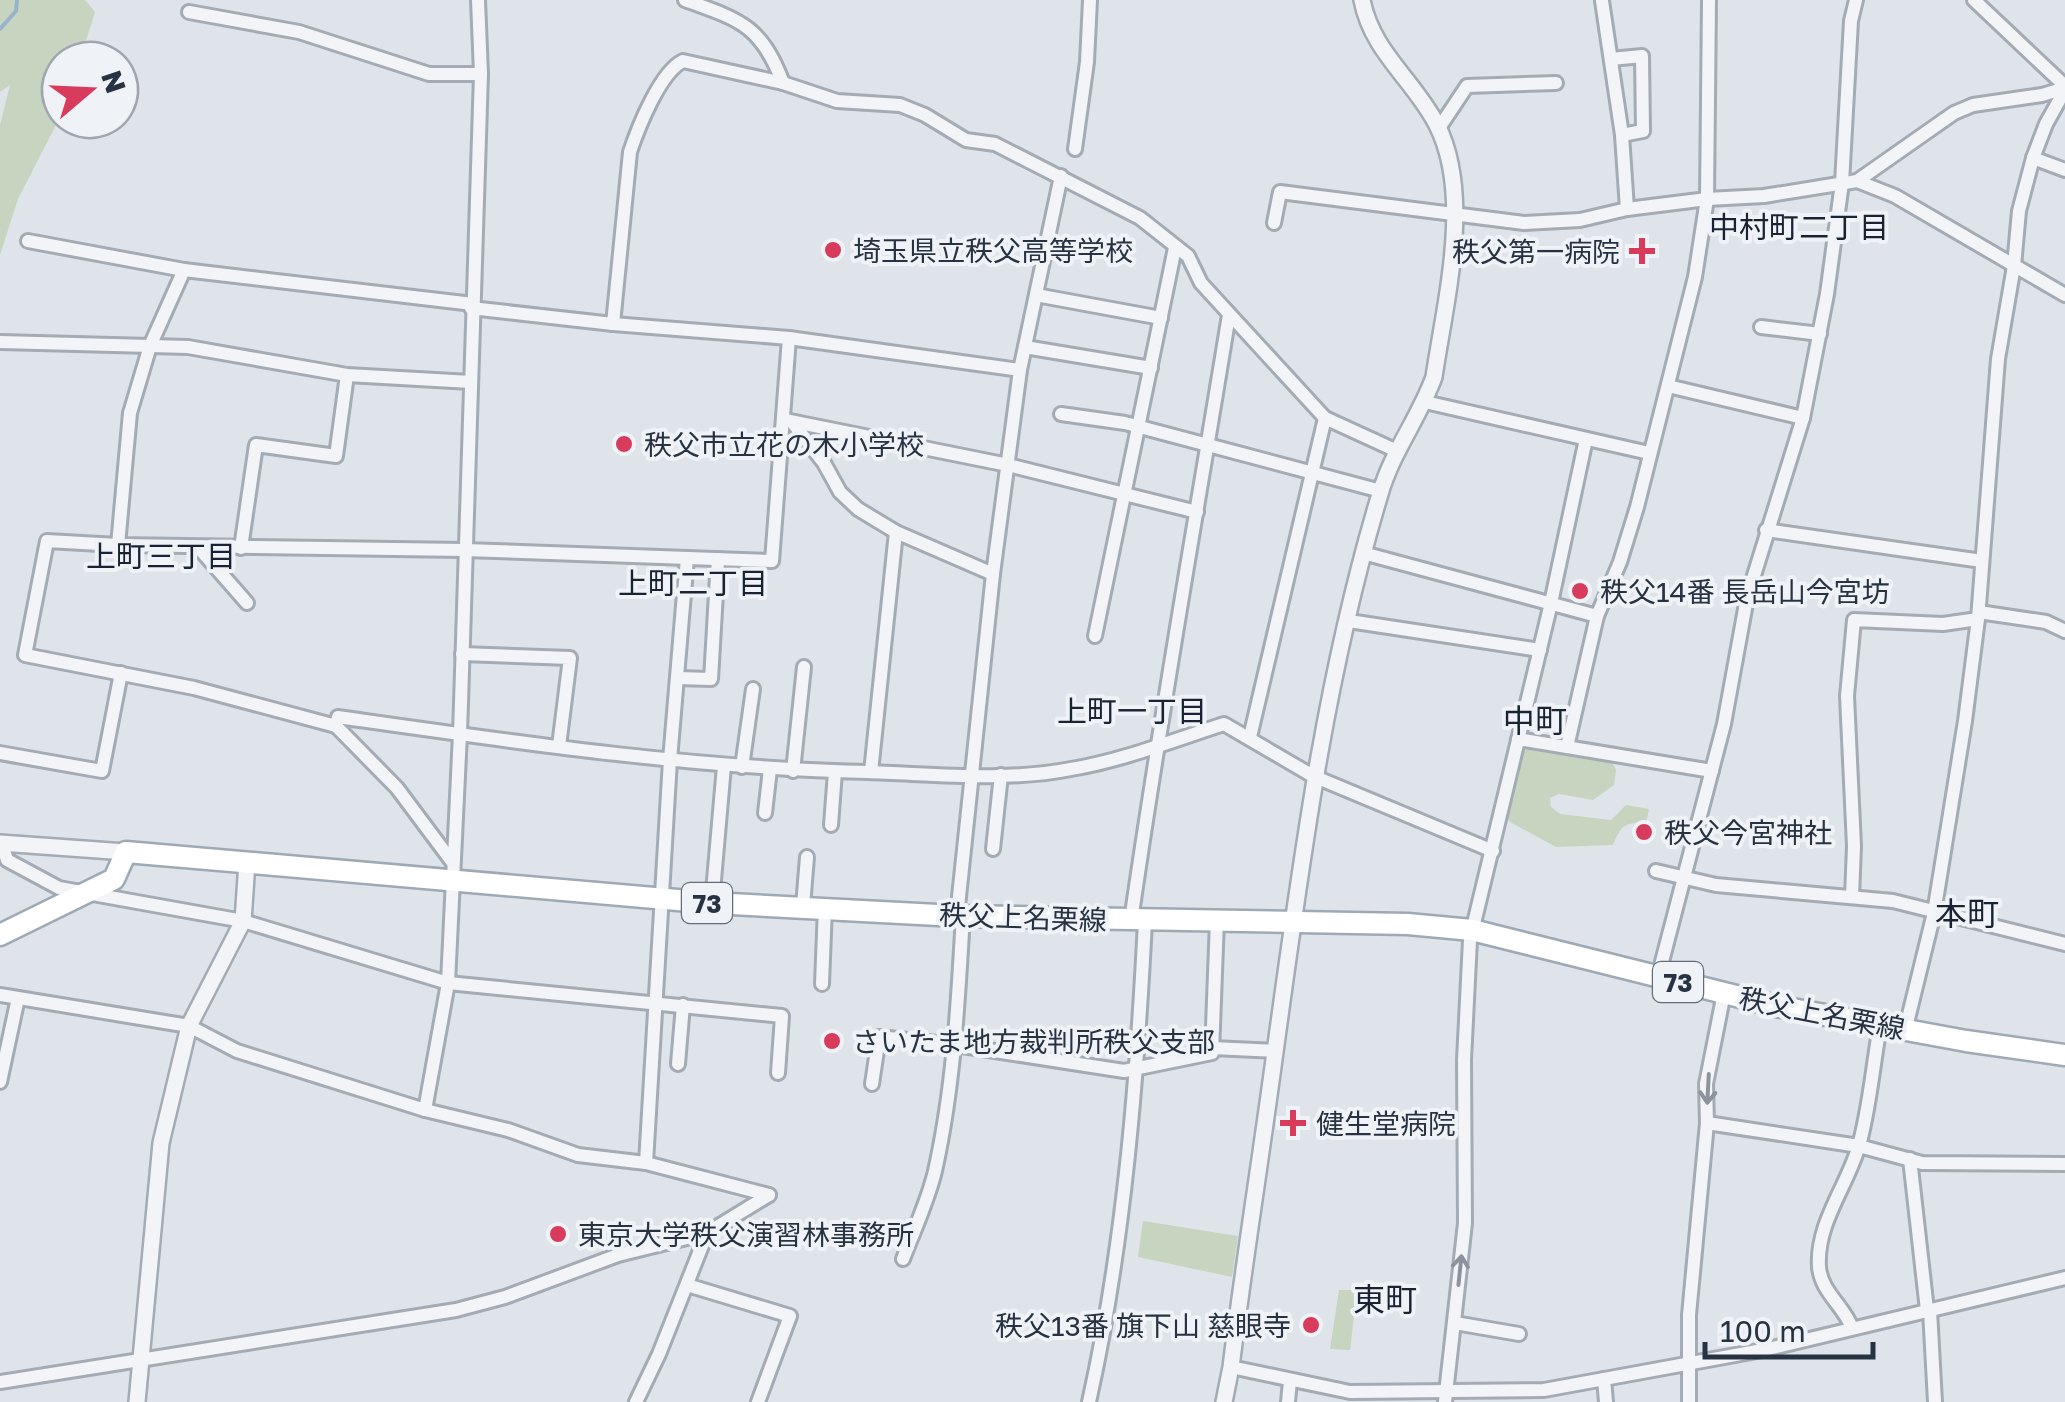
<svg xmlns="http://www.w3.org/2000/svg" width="2065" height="1402" font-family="'Golos Text','Noto Sans JP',sans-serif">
	<rect width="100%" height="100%" fill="#dfe4ea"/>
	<g fill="#c6d4c0">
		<polygon points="0,0 85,0 95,12 80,60 60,60 60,117 18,199 0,255 0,125 10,85 0,92"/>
		<path d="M1521,745L1612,762L1616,770L1614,785L1593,800L1559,794L1550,798L1551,807L1560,814L1611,820L1626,805L1649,809L1646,824C1624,821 1621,826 1613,845L1556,847L1510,822L1507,818Z"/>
		<polygon points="1143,1221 1238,1236 1232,1277 1138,1257"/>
		<polygon points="1339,1290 1357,1290 1350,1350 1330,1349"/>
	</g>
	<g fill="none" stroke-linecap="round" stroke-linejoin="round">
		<polyline stroke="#97b4cc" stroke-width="4" points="0,29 16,11 17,0"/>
		<defs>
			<g id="minor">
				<path d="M685,0C740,20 761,25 783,83"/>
				<polyline points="1974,0 2065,86"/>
				<polyline points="1602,1 1622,135 1627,209"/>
				<polyline points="189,12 299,32 429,74 481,74"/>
				<polyline points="1611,59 1642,56 1643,131 1622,135"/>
				<polyline points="1439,128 1467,86 1556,83"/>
				<polyline points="1075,149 1087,62 1090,0"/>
				<polyline points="2033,158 2065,170"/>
				<polyline points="1857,181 1895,196 2065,295"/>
				<polyline points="1274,223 1280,192 1524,223 1580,220 1627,209 1707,199 1764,196 1857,181 1954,113 1973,105 2042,95 2065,88"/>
				<polyline points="28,241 184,270 473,304"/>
				<polyline points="1036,295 1161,318"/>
				<polyline points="471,308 613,324 789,338 1020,370"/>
				<path d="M613,324L630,152C638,128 660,72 683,61L783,83L837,101L900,105L925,115L966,140L995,144L1140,218L1188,256L1201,283L1325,418L1397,451"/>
				<polyline points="1761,327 1820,334"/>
				<path d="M789,338L772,561L465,550L118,545L47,541L25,655L194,688L336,726L338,717C514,742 689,768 867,772C935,774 1004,782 1071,769C1124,760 1174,740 1224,724L1313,776L1493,851"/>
				<polyline points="0,342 188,347 347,375 471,382"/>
				<polyline points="1025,347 1151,368"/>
				<polyline points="1668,386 1803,418"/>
				<polyline points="1425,402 1649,453"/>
				<polyline points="1061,414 1125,423 1381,491"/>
				<polyline points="785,420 1008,465 1197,512"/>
				<polyline points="793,423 824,463 840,492 858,509 896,532 993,574"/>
				<polyline points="1766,530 1982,561"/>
				<polyline points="118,545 130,413 150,346 184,270"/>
				<polyline points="198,547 247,603"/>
				<polyline points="241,548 256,445 336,456 347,375"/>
				<polyline points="1363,553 1597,616"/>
				<polyline points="1979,612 2046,622 2065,631"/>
				<polyline points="1349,621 1540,650"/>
				<polyline points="1095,636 1175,248"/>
				<polyline points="462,654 570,658 559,746"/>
				<polyline points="677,678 711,679 718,559"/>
				<polyline points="336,726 397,788 453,863"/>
				<polyline points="1250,737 1325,418"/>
				<polyline points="1518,739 1712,771"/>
				<polyline points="1567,747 1597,616 1620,562 1637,507 1695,277 1707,199 1709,0"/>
				<polyline points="0,753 102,771 121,673"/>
				<polyline points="742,767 753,689"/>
				<polyline points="793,771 804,667"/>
				<polyline points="871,772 896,532"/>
				<polyline points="765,813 770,769"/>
				<polyline points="831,825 835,772"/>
				<polyline points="2,844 7,860 59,888 243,921 448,983 782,1016 778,1073"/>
				<polyline points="993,849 1001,775"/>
				<polyline points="1656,871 1716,885 1893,901 2065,944"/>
				<polyline points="1852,897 1854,846 1847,696 1854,620 1943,624 1978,619"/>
				<polyline points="712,903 724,766"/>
				<polyline points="803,906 807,857"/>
				<polyline points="957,916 993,574 1020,370 1061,176"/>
				<path d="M1131,921C1160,718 1196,517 1229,315"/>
				<polyline points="1658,977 1724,724 1747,598 1803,418 1827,294 1842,183 1851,21 1856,0"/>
				<polyline points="822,984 825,907"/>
				<polyline points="0,995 189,1026 237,1051 425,1110 508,1130 578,1155 646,1163 769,1195"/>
				<polyline points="1905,1031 1934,913 1965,721 1978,619 1998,359 2014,266 2019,211 2033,158 2046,124 2065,90"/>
				<polyline points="1212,1048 1275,1051"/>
				<polyline points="678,1064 683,1005"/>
				<polyline points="0,1082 18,998"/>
				<polyline points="872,1084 879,1037 956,1045 1124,1071 1212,1053 1217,920"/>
				<polyline points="425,1110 448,983 460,734 481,74 478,0"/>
				<polyline points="1707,1123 1859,1146 1922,1163 2065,1164"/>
				<polyline points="1910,1159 1927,1310"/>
				<polyline points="646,1163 670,760 687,558"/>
				<path d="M903,1259C914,1230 928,1201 935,1171C954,1086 958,1001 963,915"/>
				<polyline points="687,1285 790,1316 758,1402"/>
				<polyline points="1930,1310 1935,1402"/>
				<polyline points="1455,1323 1519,1334"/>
				<path d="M1852,1328C1844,1306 1821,1292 1819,1267C1816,1222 1849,1184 1860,1142C1870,1104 1873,1065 1880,1026"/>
				<polyline points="1231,1367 1350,1392 1544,1390 1768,1349 2065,1278"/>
				<polyline points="1604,1379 1606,1402"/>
				<polyline points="0,1382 456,1310 505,1297 618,1255 707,1233 769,1195"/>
				<polyline points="636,1402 659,1354 707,1233"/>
				<path d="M1089,1402C1124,1245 1137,1082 1145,921"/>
				<polyline points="1288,1402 1290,1381"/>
				<polyline points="1445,1402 1465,1223 1464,1060 1470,940 1551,603 1586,439"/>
				<polyline points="1689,1402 1689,1315 1707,1123 1706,1084 1724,993"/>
			</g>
			<g id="tertiary">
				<polyline points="0,843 126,852"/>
				<polyline points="137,1402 161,1143 189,1026 243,921 247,862"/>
				<path d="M1224,1402L1231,1367C1244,1262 1261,1157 1275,1052C1301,864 1325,676 1380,494C1392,452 1419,418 1434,377C1445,302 1473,196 1437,125C1414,80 1372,52 1362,0"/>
			</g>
			<polyline id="primary" points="0,935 114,879 126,852 712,903 957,916 1408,924 1472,930 1776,1006 1966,1041 2065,1055"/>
		</defs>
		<use href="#minor" stroke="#a4abb4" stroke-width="18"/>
		<use href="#tertiary" stroke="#a4abb4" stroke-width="20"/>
		<use href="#primary" stroke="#9ea9b6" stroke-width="25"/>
		<use href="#minor" stroke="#f2f4f7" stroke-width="12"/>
		<use href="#tertiary" stroke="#f2f4f7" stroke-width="15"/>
		<use href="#primary" stroke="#fff" stroke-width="20"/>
	</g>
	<defs><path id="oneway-shaft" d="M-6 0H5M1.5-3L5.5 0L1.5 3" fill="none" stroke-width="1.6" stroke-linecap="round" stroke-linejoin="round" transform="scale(2.5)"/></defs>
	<g stroke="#8c939c">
		<use href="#oneway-shaft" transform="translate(1708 1089) rotate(93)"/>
		<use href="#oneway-shaft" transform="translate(1460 1270) rotate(-84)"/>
	</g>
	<g fill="#d83b5c" stroke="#eff3f7" stroke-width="4">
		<circle cx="833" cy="250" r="10"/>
		<path d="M1637 236h10v10h10v10h-10v10h-10v-10h-10v-10h10z"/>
		<circle cx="624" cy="444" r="10"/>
		<circle cx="1580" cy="591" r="10"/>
		<circle cx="1644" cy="832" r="10"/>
		<circle cx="832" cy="1041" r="10"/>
		<path d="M1288 1108h10v10h10v10h-10v10h-10v-10h-10v-10h10z"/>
		<circle cx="558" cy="1234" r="10"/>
		<circle cx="1311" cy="1325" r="10"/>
	</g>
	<g text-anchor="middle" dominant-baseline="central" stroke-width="8" stroke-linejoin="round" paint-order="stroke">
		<g fill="#eff3f7" stroke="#636c78" stroke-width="2.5">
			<rect x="682" y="883" width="50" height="40" rx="8"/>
			<rect x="1653" y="962" width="50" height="40" rx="8"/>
		</g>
		<g font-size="25" font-weight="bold" fill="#273242">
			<text x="707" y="903">73</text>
			<text x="1678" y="982">73</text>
		</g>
		<g font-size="28" fill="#273242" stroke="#eff3f7" text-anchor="start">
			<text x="853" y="250">埼玉県立秩父高等学校</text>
			<text x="1620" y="251" text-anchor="end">秩父第一病院</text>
			<text x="644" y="444">秩父市立花の木小学校</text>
			<text x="1600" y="591">秩父14番 長岳山今宮坊</text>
			<text x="1664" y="832">秩父今宮神社</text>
			<text x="852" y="1041">さいたま地方裁判所秩父支部</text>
			<text x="1316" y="1123">健生堂病院</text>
			<text x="578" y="1234">東京大学秩父演習林事務所</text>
			<text x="1291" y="1325" text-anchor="end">秩父13番 旗下山 慈眼寺</text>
		</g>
		<g font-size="28" fill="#273242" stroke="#eff3f7">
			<text transform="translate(1023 917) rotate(2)">秩父上名栗線</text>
			<text transform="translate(1822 1013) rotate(11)">秩父上名栗線</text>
		</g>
		<g font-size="30" fill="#192333" stroke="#eff3f7">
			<text x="1799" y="227">中村町二丁目</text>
			<text x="161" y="556">上町三丁目</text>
			<text x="693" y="583">上町二丁目</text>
			<text x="1132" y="711">上町一丁目</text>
		</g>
		<g font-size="32" fill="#192333" stroke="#eff3f7">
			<text x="1535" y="720">中町</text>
			<text x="1967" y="913">本町</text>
			<text x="1385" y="1299">東町</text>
		</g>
	</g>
	<g transform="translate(90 90) rotate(71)"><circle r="48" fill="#eff3f7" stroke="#9fa6af" stroke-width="2.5"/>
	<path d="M0-8L18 38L0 25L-18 38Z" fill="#d83b5c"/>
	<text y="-15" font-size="28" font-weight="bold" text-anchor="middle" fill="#273242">N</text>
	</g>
	<path d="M1705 1342v15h168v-15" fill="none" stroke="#273242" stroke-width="5"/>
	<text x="1720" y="1342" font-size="30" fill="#273242" stroke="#eff3f7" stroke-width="8" paint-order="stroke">100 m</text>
</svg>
